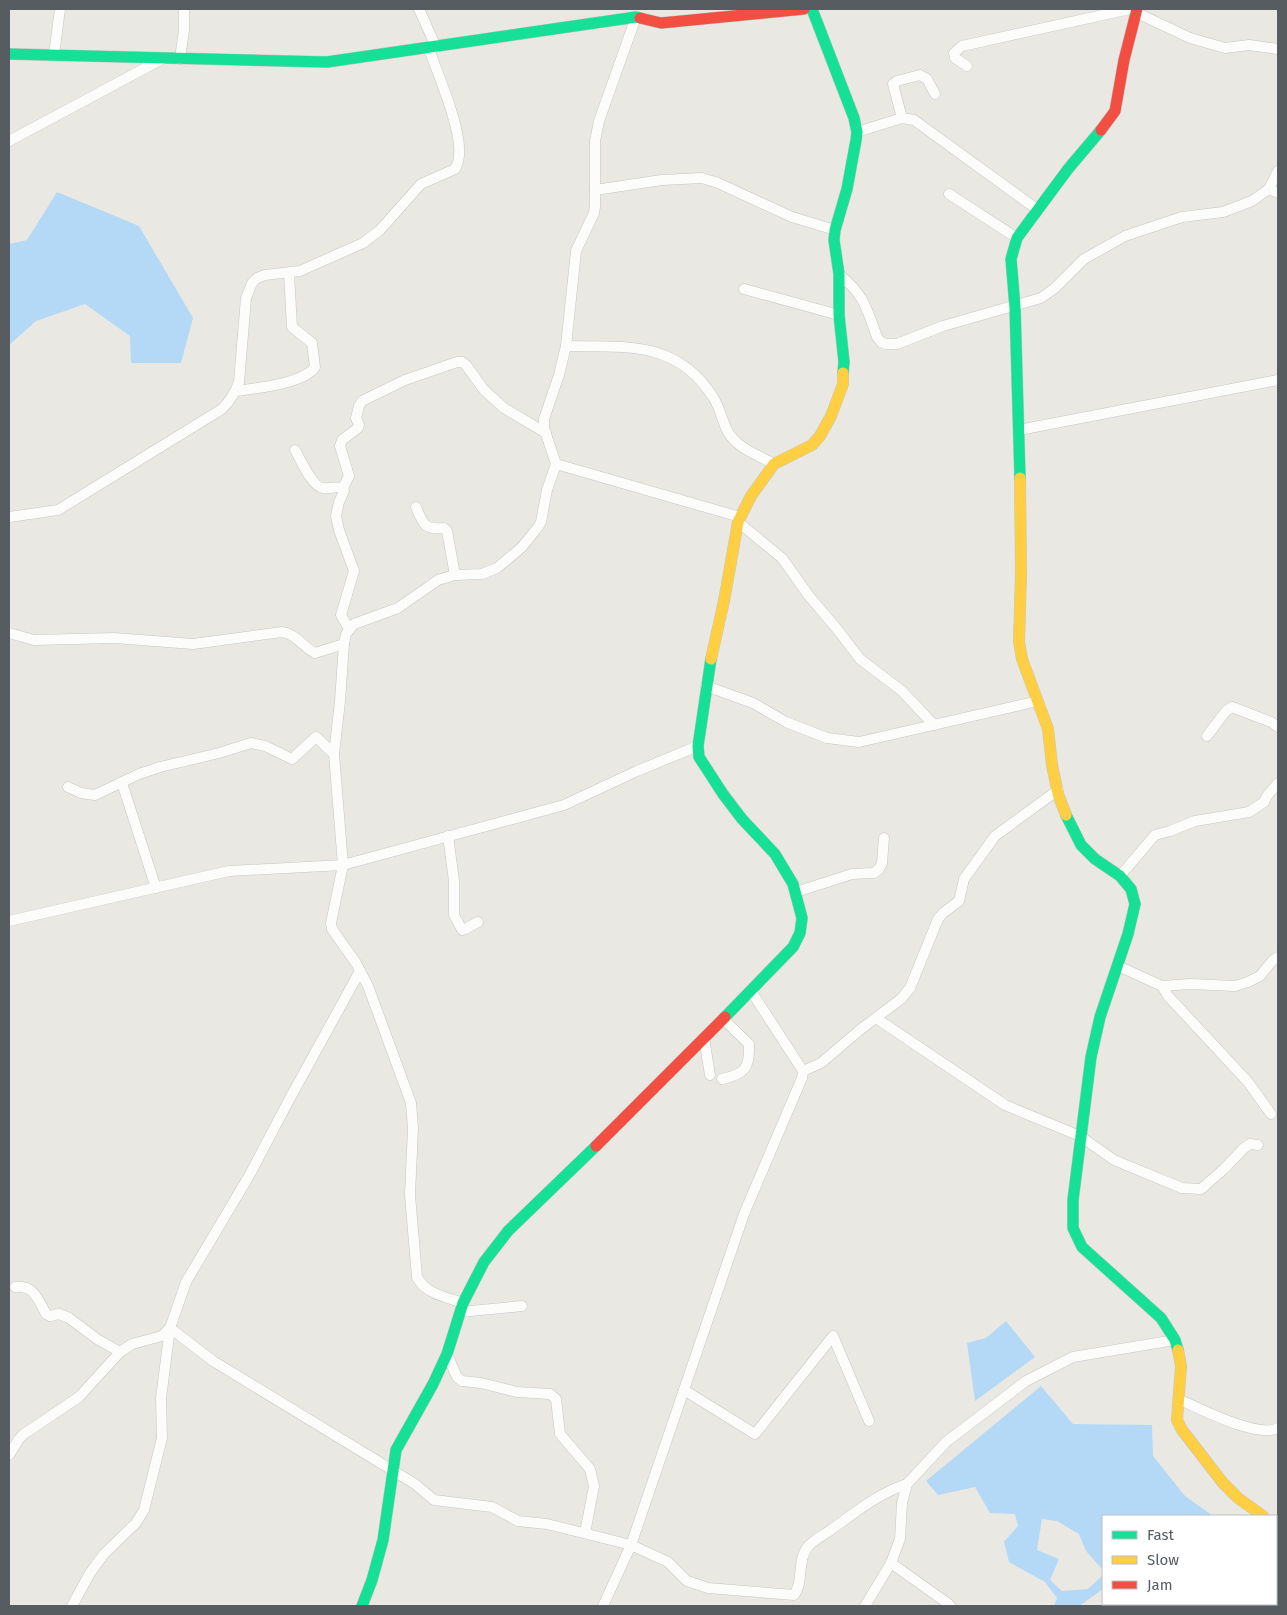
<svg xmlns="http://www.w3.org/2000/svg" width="1287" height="1615" font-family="'Fira Sans',sans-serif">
	<rect width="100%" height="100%" fill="#eae8e2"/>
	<g fill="#b3d9f6">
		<polygon points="57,192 139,226 193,318 181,363 131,363 130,336 85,304 36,321 9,345 9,244 27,240"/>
		<polygon points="1006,1321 1035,1357 975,1401 967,1343 986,1338"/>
		<polygon points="1041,1386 1073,1424 1152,1425 1153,1456 1185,1496 1213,1516 1103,1516 1103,1570 1086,1551 1079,1534 1057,1521 1042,1519 1037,1550 1059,1559 1050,1580 1062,1591 1088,1589 1103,1575 1103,1589 1079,1606 1054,1606 1057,1598 1045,1582 1009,1562 1004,1542 1018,1526 1015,1514 990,1513 975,1487 938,1495 926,1481"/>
	</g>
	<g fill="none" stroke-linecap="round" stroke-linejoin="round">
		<defs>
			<g id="street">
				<polyline points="419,9 436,47"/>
				<polyline points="1137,13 1190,38 1225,48 1249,45 1278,49"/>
				<polyline points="54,55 60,9"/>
				<polyline points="180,59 184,30 184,9"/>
				<polyline points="967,66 955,58 954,53 962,46 1130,9"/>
				<polyline points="902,118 893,84 897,81 920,75 927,79 935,94"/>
				<polyline points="857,132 902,118 914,120 1038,210"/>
				<polyline points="9,141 164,58"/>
				<polyline points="1269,189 1278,193"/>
				<polyline points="595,190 662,180 702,178 718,183 792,217 835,230"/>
				<polyline points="949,194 1017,238"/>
				<path d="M839,274C865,296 866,307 877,337L881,342L886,344H897L943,326L1041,298L1055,288L1084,259L1125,236L1182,217L1223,212L1252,201L1269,189L1278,171"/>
				<polyline points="744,289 839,315"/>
				<path d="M566,346C625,347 677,340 713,397C720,407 722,421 728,432C737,448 758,455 774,464"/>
				<path d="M236,391C256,388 303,384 315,367L312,343L292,327L289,273"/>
				<polyline points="1019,430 1278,380"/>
				<path d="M295,450C301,460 312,487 323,488C330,489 336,486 343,488L344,491L339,502L336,516L339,530L354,571L341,615L349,629"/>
				<polyline points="556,464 740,517"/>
				<polyline points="343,488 349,476 340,446 342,440 358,428 359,425 356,418 359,406 362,401 405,380 457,362 462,362 466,365 484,390 504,408 546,433"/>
				<path d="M416,507C423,524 424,530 444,528L447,531L455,575"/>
				<path d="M9,517L58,510L222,409C230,401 235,393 239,382L246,298L252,283L257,278L265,275L300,271L363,243L380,230L421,184L455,169C471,145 437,75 429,48"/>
				<polyline points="738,522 782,558 809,596 837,629 860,659 902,691 934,725"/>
				<path d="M9,633L34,640L114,638L193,644L282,632C296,634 303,647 315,653L344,644"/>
				<polyline points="706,686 753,703 786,722 827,738 859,742 1038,701"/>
				<polyline points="1207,736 1226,711 1232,707 1271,722 1278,727"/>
				<polyline points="122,783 156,888"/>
				<polyline points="68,787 81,793 95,795 139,774 160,767 219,753 251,743 265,746 292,759 316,737 334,754"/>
				<polyline points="448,836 454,881 454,915 462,930 465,929 478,922"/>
				<polyline points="1120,876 1155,835 1170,831 1195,821 1249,812 1264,802 1267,796 1278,783"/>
				<polyline points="796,892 852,874 874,873 879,869 882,863 884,838"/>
				<polyline points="9,921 229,871 343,865 564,805 637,771 698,746"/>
				<polyline points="1118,966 1162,986 1190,984 1235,986 1248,982 1260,976 1272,961 1278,957"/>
				<polyline points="1162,986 1168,996 1248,1082 1271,1114"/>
				<polyline points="876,1018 1005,1105 1080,1136 1114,1160 1126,1165 1182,1188 1201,1189 1224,1169 1244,1148 1250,1144 1258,1145"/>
				<polyline points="704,1038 710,1075"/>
				<polyline points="803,1071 821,1063 861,1029 901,999 910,988 938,919 943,913 959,901 964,879 995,836 1058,790"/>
				<path d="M722,1079C745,1074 750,1068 749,1044L723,1019"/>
				<path d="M15,1287C34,1284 38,1300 46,1314L50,1316L59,1314L69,1318L97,1339L120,1352"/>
				<path d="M463,1303C447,1297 425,1294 417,1277L410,1195L413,1128L411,1103L368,986L356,963L332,929L331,923L343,865L334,754L340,701L344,644L346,634L354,624L398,608L438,580L455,575L482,574L497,568L522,547L538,527L541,522L547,490L556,464L544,428V419L559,375L566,346L576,251L594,213L595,207V141L599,121L636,17"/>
				<polyline points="460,1312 522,1306"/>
				<polyline points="447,1354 457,1377 462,1381 481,1383 517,1392 550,1394 556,1399 560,1434 590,1469 594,1486 585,1533"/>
				<polyline points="684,1390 755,1434 833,1336 869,1421"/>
				<path d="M1178,1399C1199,1408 1258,1439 1278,1428"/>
				<polyline points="9,1455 19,1439 24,1434 79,1397 120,1352 132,1344 162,1336 170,1328 186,1282 249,1176 289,1100 360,971"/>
				<polyline points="1276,1525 1278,1526"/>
				<polyline points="891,1563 950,1605"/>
				<path d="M72,1606L90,1573L104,1554L136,1523L144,1510L162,1438L161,1398L170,1328L213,1361L415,1484L434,1500L492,1507L518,1521L547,1524L631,1545L668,1562L687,1581L708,1588L794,1595C804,1582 797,1560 807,1548C813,1540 824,1535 832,1529C856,1512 879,1493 907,1484"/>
				<polyline points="603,1606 631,1545 744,1214 802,1078 803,1071 751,991"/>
				<polyline points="865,1606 891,1563 900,1539 902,1503 907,1484 946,1442 1026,1381 1073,1357 1175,1340"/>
			</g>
			<g id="fast">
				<polyline points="812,9 854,118 857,132 856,140 847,189 835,230 834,240 839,274 839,315 844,362 843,373"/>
				<polyline points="9,54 327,62 636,17 640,18"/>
				<polyline points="1020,478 1015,307 1011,259 1017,238 1068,169 1101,130"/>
				<polyline points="711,659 698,746 699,757 723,794 742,819 775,854 793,884 802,918 800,933 793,947 725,1017"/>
				<polyline points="1066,815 1081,845 1095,859 1120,876 1131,889 1135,904 1128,934 1100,1017 1091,1057 1073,1200 1073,1228 1082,1247 1161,1318 1175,1340 1178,1350"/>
				<polyline points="362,1606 372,1580 383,1540 396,1450 433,1384 447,1354 463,1303 484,1262 508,1231 596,1146"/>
			</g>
			<g id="slow">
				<polyline points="1020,478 1021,573 1019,642 1022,659 1048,729 1052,765 1058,794 1066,815"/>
				<polyline points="711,659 724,601 738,522 751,496 774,464 812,445 820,436 831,416 843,384 843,373"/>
				<polyline points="1178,1350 1181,1366 1177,1420 1182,1430 1223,1483 1238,1498 1263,1516"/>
			</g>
			<g id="jam">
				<polyline points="640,18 661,23 804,9"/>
				<polyline points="1101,130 1115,111 1124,60 1137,9"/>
				<polyline points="596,1146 725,1017"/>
			</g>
		</defs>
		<use href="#street" stroke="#c5c6c4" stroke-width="11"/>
		<use href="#fast" stroke="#c5c5c4" stroke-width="12"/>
		<use href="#slow" stroke="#c5c5c4" stroke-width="12"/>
		<use href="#jam" stroke="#c5c5c4" stroke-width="12"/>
		<use href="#street" stroke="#fcfcfb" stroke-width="10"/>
		<use href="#fast" stroke="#16e098" stroke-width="11"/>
		<use href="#slow" stroke="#ffcf43" stroke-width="11"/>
		<use href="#jam" stroke="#f24e42" stroke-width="11"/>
	</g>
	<rect width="1287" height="1615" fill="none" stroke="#575c61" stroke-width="20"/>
	<rect x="1102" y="1515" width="175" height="90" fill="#ffffff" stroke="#bcbec0"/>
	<rect x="1112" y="1531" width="25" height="8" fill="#16e098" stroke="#bcbec0"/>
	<text x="1147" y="1540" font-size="15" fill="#575c61">Fast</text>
	<rect x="1112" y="1556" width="25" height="8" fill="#ffcf43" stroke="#bcbec0"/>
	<text x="1147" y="1565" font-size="15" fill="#575c61">Slow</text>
	<rect x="1112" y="1581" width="25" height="8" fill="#f24e42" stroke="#bcbec0"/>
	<text x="1147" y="1590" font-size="15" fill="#575c61">Jam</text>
</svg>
